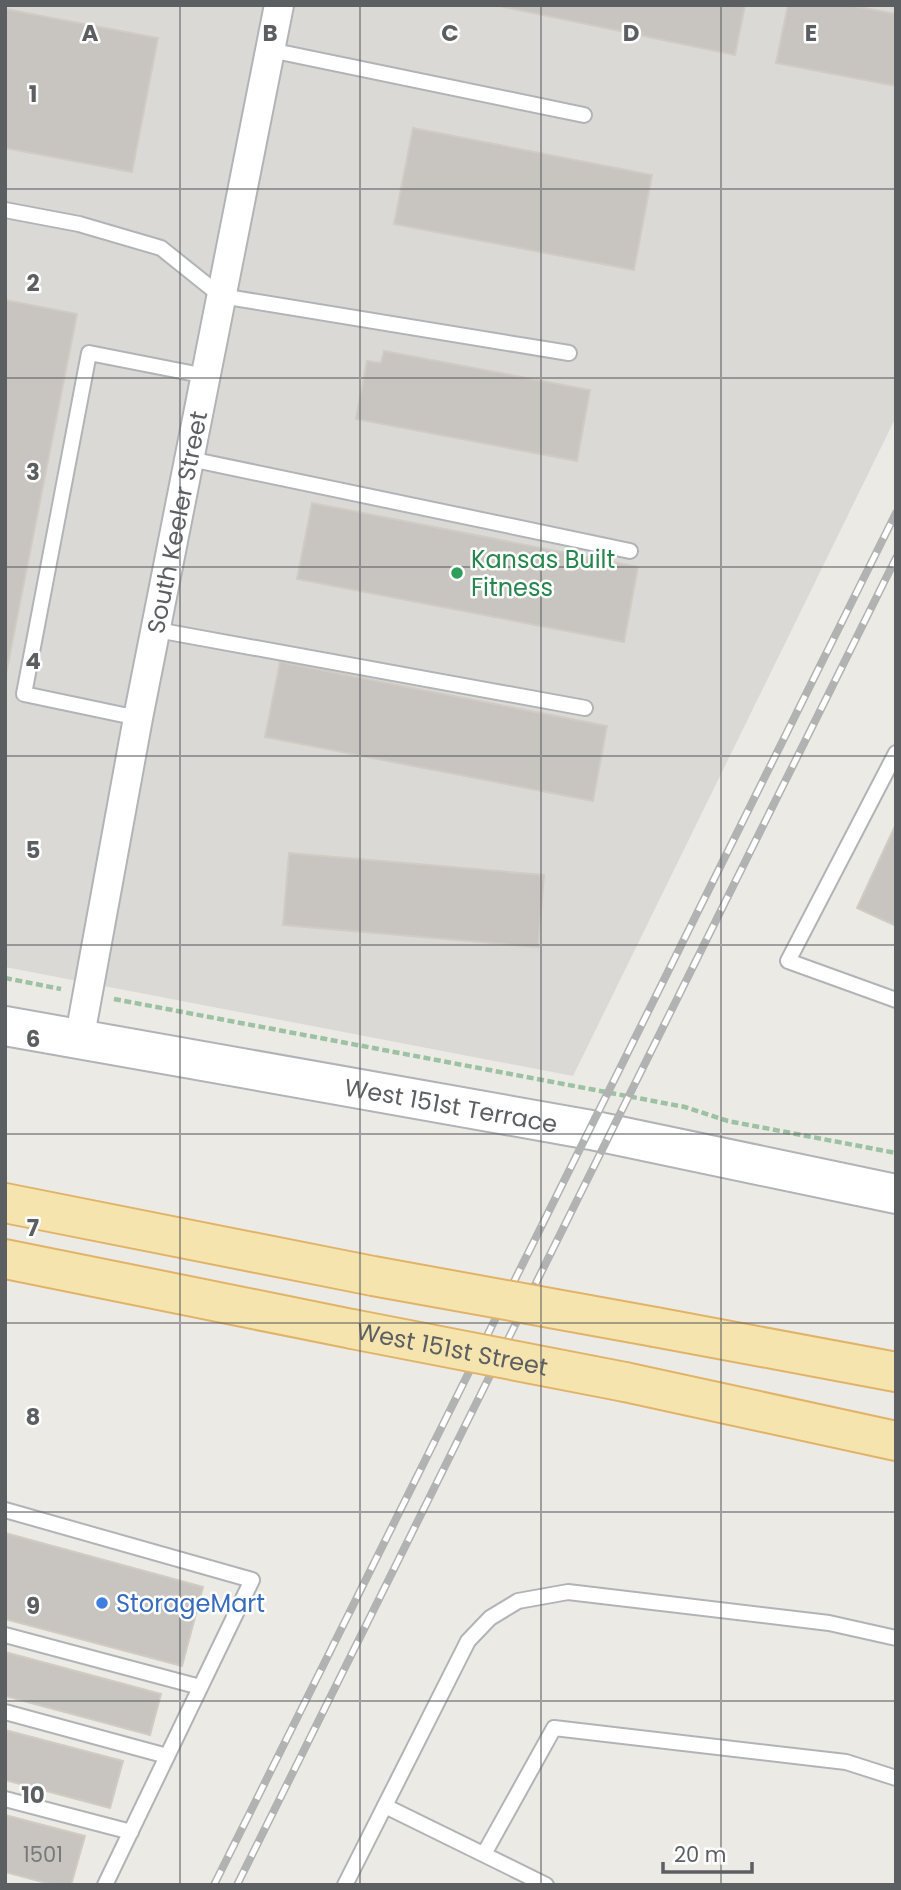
<svg xmlns="http://www.w3.org/2000/svg" width="901" height="1890" font-family="Poppins,sans-serif">
	<rect width="100%" height="100%" fill="#eceae4"/>
	<polygon fill="#dbd9d6" points="5,5 896,5 896,417 573,1076 5,967"/>
	<g fill="#c8c5c0" stroke="#d0cbc3" stroke-width="2">
		<polygon points="495,5 745,5 735,55"/>
		<polygon points="788,5 849,5 896,14 896,86 776,63"/>
		<polygon points="5,9 158,38 132,172 5,148"/>
		<polygon points="413,128 652,175 634,270 394,224"/>
		<polygon points="5,300 77,314 5,679"/>
		<polygon points="384,351 590,390 577,461 356,419 367,361 381,363"/>
		<polygon points="312,503 638,567 624,642 297,579"/>
		<polygon points="280,662 607,726 593,801 265,737"/>
		<polygon points="896,824 896,926 857,908"/>
		<polygon points="289,853 544,875 538,947 283,925"/>
		<polygon points="5,1533 203,1587 182,1666 5,1619"/>
		<polygon points="5,1652 161,1694 150,1735 5,1696"/>
		<polygon points="5,1730 123,1761 110,1808 5,1780"/>
		<polygon points="5,1815 85,1836 71,1885 54,1885 5,1872"/>
	</g>
	<g fill="none" stroke-linecap="round" stroke-linejoin="round">
		<defs>
			<g id="lane">
				<polyline points="270,50 584,115"/>
				<polyline points="5,210 79,224 161,248 221,296 569,353"/>
				<polyline points="190,459 630,551"/>
				<polyline points="157,630 585,708"/>
				<polyline points="138,718 24,694 89,353 206,376"/>
				<polyline points="896,753 788,961 896,1000"/>
				<polyline points="5,1510 252,1580 105,1885"/>
				<polyline points="5,1635 200,1687"/>
				<polyline points="5,1712 167,1756"/>
				<polyline points="5,1799 131,1832"/>
				<polyline points="385,1806 546,1885"/>
				<polyline points="484,1854 554,1728 846,1762 896,1778"/>
				<polyline points="345,1885 468,1641 490,1618 518,1601 568,1592 829,1623 896,1638"/>
			</g>
			<g id="street">
				<path id="s1" d="M79,1041L138,718L279,5"/>
			</g>
			<g id="secondary">
				<path id="s2" d="M5,1026L591,1130L896,1194"/>
			</g>
			<g id="primary">
				<polyline points="5,1203 373,1276"/>
				<polyline points="5,1259 352,1329"/>
				<polyline points="655,1327 896,1372"/>
				<polyline points="625,1382 896,1441"/>
			</g>
		</defs>
		<use href="#lane" stroke="#b1b4b7" stroke-width="18"/>
		<use href="#street" stroke="#b1b4b7" stroke-width="32"/>
		<use href="#secondary" stroke="#b0b3b7" stroke-width="42"/>
		<use href="#primary" stroke="#e1b368" stroke-width="42"/>
		<g stroke="#9cc2a3" stroke-width="4.5" stroke-dasharray="7 3.5" stroke-linecap="butt">
			<polyline points="5,978 61,989"/>
			<polyline points="114,999 685,1107 728,1121 896,1153"/>
		</g>
		<use href="#lane" stroke="#fff" stroke-width="14"/>
		<use href="#street" stroke="#fff" stroke-width="28"/>
		<use href="#secondary" stroke="#fff" stroke-width="38"/>
		<use href="#primary" stroke="#f6e4af" stroke-width="38"/>
		<defs>
			<g id="rail">
				<polyline points="214,1885 896,513"/>
				<polyline points="237,1885 896,558"/>
			</g>
		</defs>
		<use href="#rail" stroke="#b1b2b2" stroke-width="8"/>
		<use href="#rail" stroke="#fff" stroke-width="5" stroke-dasharray="16" stroke-linecap="butt"/>
		<defs>
			<g id="primary-bridge">
				<polyline points="373,1276 655,1327"/>
				<path id="s3" d="M352,1329L625,1382"/>
			</g>
		</defs>
		<use href="#primary-bridge" stroke="#e1b368" stroke-width="42" stroke-linecap="butt"/>
		<use href="#primary-bridge" stroke="#f6e4af" stroke-width="38"/>
	</g>
	<path fill="none" stroke="#5c5f62" stroke-width="2" stroke-opacity="0.55" d="M180,5V1885M360,5V1885M541,5V1885M721,5V1885M5,189H896M5,378H896M5,567H896M5,756H896M5,945H896M5,1134H896M5,1323H896M5,1512H896M5,1701H896"/>
	<circle fill="#2e9e5b" stroke="#fff" stroke-width="2.5" cx="457" cy="573" r="7"/>
	<circle fill="#3f7fe0" stroke="#fff" stroke-width="2.5" cx="102" cy="1603" r="7"/>
	<g text-anchor="middle" dominant-baseline="central" stroke-width="5" stroke-linejoin="round" paint-order="stroke">
		<g font-size="21" fill="#77787a">
			<text x="43" y="1854">1501</text>
		</g>
		<g font-size="24" fill="#5c5f62" stroke="#fff">
			<text stroke="none"><textPath href="#s1" startOffset="528">South Keeler Street</textPath></text>
			<text stroke="none"><textPath href="#s2" startOffset="453">West 151st Terrace</textPath></text>
			<text stroke="none"><textPath href="#s3" startOffset="102">West 151st Street</textPath></text>
		</g>
		<g font-size="24" fill="#27864d" stroke="#fff" text-anchor="start">
			<text x="471" y="559">Kansas Built<tspan x="471" dy="28">Fitness</tspan></text>
		</g>
		<g font-size="24" fill="#366cbe" stroke="#fff" text-anchor="start">
			<text x="116" y="1603">StorageMart</text>
		</g>
	</g>
	<g font-size="23" text-anchor="middle" font-weight="bold" fill="#5c5f62" stroke="#fff" stroke-width="5" stroke-linejoin="round" paint-order="stroke">
		<text x="90" y="41">A</text>
		<text x="270" y="41">B</text>
		<text x="450" y="41">C</text>
		<text x="631" y="41">D</text>
		<text x="811" y="41">E</text>
		<text x="33" y="102">1</text>
		<text x="33" y="291">2</text>
		<text x="33" y="480">3</text>
		<text x="33" y="669">4</text>
		<text x="33" y="858">5</text>
		<text x="33" y="1047">6</text>
		<text x="33" y="1236">7</text>
		<text x="33" y="1425">8</text>
		<text x="33" y="1614">9</text>
		<text x="33" y="1803">10</text>
	</g>
	<rect width="901" height="1890" fill="none" stroke="#5c5f62" stroke-width="14"/>
	<path d="M663 1862v10h89v-10" fill="none" stroke="#5c5f62" stroke-width="3.5"/>
	<text x="674" y="1862" font-size="21" fill="#5c5f62" stroke="#ffffff" stroke-width="5" paint-order="stroke">20 m</text>
</svg>
